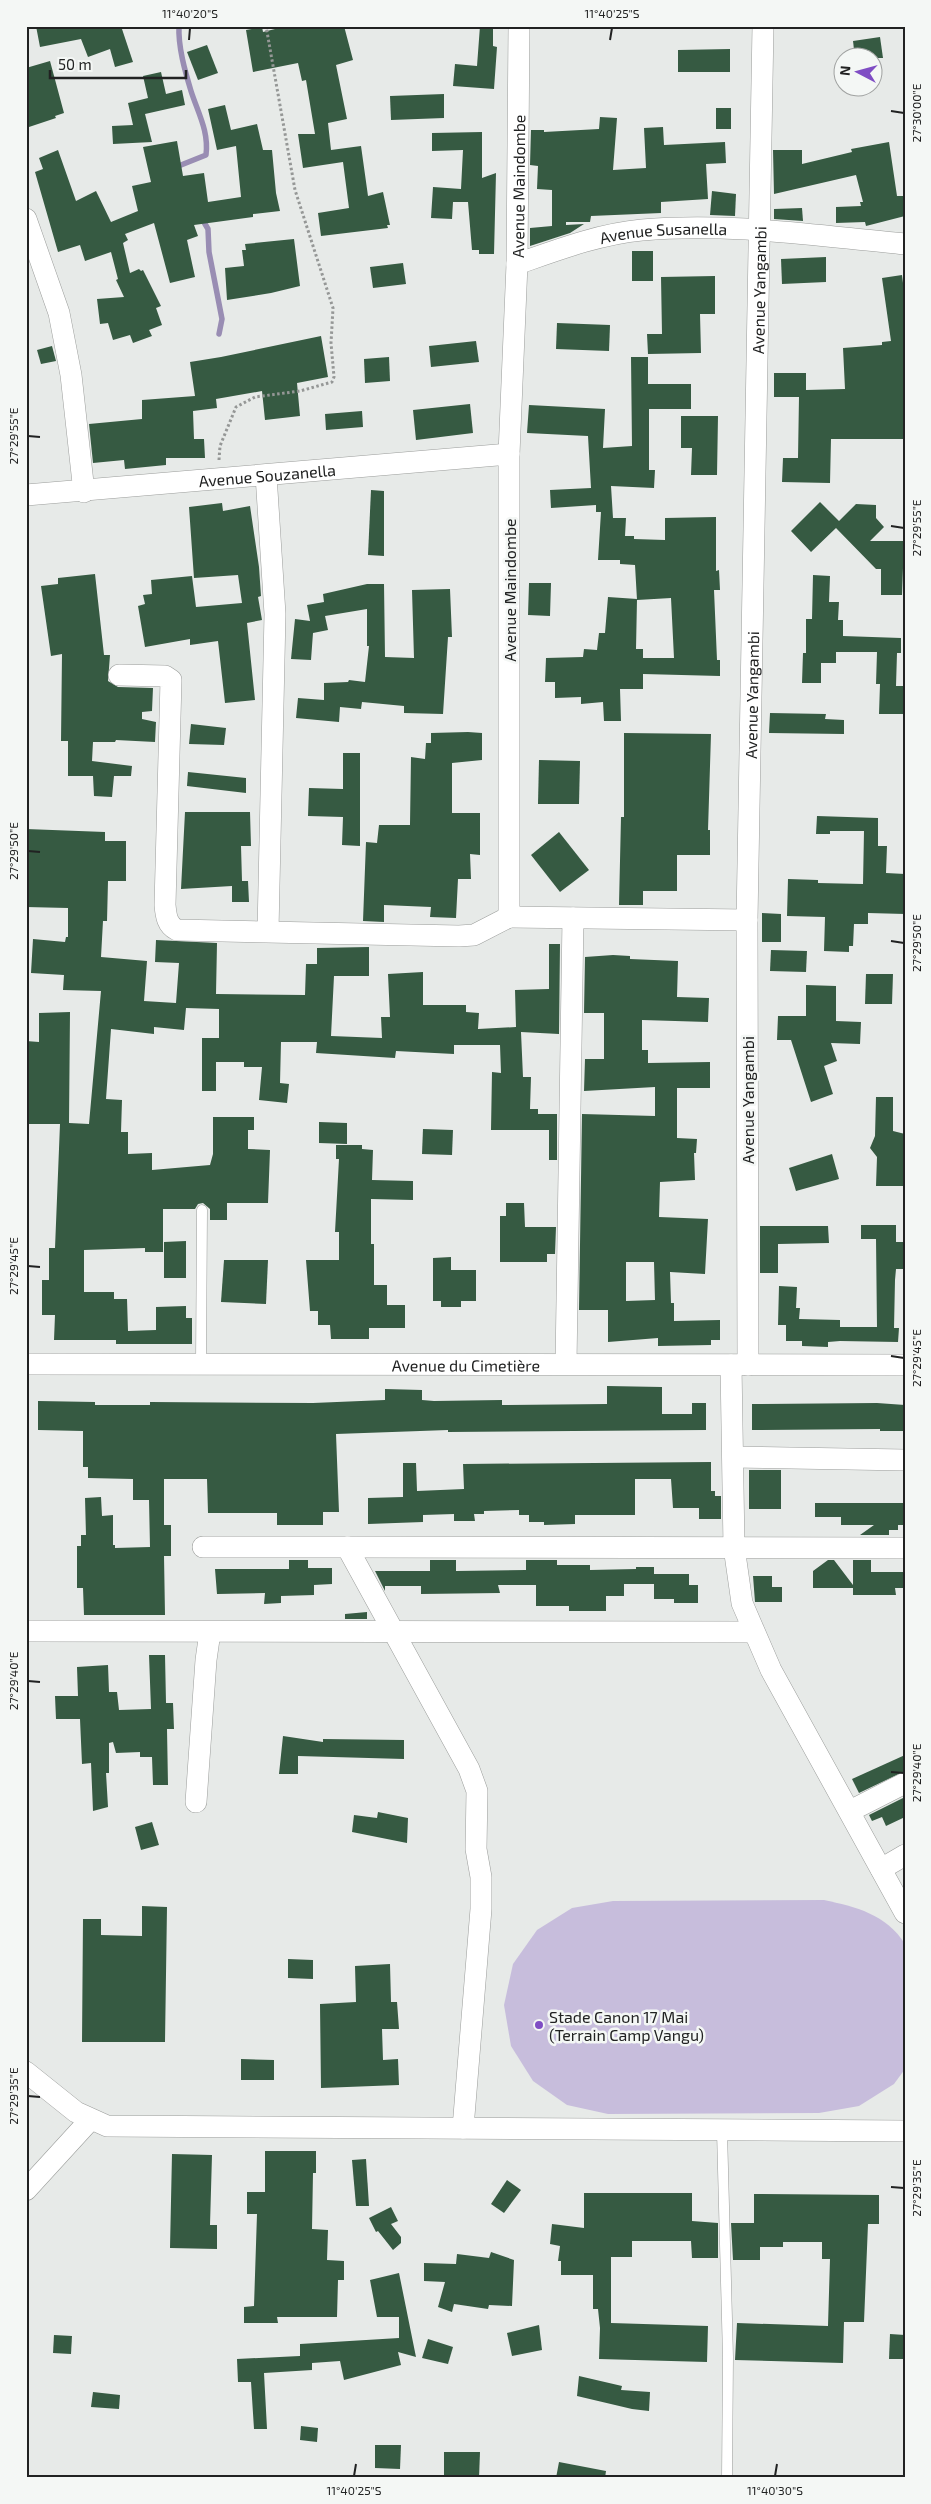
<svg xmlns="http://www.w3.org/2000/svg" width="931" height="2504" font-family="'Exo 2',sans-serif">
	<rect width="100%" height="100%" fill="#e7eae8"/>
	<path fill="#c7bddc" d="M824,1900C856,1907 886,1914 905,1944V2069L894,2084L859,2106L819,2113L608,2114L567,2105L533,2081L511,2046L504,2005L513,1964L537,1930L572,1908L613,1901Z"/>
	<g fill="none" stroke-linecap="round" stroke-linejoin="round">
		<g stroke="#998db3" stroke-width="5.5">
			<path d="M177,170L176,167L206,155C209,131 198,113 191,91C185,71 178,47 179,26"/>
			<polyline points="201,217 208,229 209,252 222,319 219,334"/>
		</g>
	</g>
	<g fill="#365a42" fill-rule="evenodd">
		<polygon points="36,26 121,26 133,62 115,67 110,49 88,57 81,39 40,47"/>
		<polygon points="287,26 344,26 353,60 336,65 347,119 328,123 331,150 361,146 368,196 383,192 390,225 387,225 388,228 321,236 318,213 349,208 343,162 303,168 298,134 315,134 306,80 302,81 298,63 253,72 246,30 262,27 263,32"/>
		<polygon points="480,26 493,26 493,46 497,47 494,89 453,86 455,64 477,66"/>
		<polygon points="880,37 883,58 855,58 853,41"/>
		<polygon points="207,45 218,73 198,80 187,52"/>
		<polygon points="730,49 730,72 678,72 678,50"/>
		<polygon points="50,61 64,113 55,116 56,118 26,128 26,68"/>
		<polygon points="161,72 166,94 182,90 185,105 145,114 152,142 113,144 112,126 133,125 128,103 148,98 143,76"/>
		<polygon points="444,94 444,118 391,120 390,96"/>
		<polygon points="225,105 231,130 257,124 263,150 272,150 276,193 280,211 253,214 253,217 194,225 198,236 187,240 195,277 170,283 154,223 125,234 128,240 123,243 130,273 139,269 141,271 143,270 161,306 156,308 162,325 149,330 152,336 133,343 130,335 113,340 108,323 100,324 97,299 124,297 116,280 118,279 111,252 85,261 80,245 58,252 35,172 43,169 39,158 58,150 76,201 96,191 111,222 138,211 132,186 151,182 143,147 177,141 183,176 204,173 208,202 241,197 236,146 217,150 208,109"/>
		<rect x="716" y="108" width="15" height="21"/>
		<polygon points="600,117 617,118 613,170 646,168 644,128 663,127 664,145 725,142 726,163 706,164 708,199 661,202 661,213 591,216 590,222 566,222 566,225 584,224 570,233 530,246 530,228 552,226 552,190 537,189 538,166 530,165 531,130 544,130 544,132 599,129"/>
		<polygon points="482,132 482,178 496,173 494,254 479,254 479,250 472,250 468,202 453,202 452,219 431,218 433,187 461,189 463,150 432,151 432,133"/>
		<polygon points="889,142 897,196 905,196 905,216 866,226 865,222 836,223 836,207 861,206 860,202 863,202 856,175 774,194 773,150 802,150 802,164 852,152 851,149"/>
		<polygon points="712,191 736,194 735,216 710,215"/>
		<polygon points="802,208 803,221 774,219 774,209"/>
		<polygon points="294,239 300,286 271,293 227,300 225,268 244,266 242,250 246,250 245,244"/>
		<rect x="632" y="251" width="21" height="30"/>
		<polygon points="826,257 826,282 782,284 781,259"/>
		<polygon points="403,263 406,284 373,288 370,267"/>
		<polygon points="902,275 905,299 903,439 831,439 830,483 782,482 783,458 798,458 799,397 774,397 774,373 806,373 806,390 845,389 843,348 882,345 882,342 891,341 882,278"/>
		<polygon points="715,276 715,314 700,314 701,353 648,354 647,334 662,334 661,277"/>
		<polygon points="557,323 610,325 609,351 556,349"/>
		<polygon points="321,336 328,377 297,383 300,416 265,420 262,391 216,399 217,408 193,411 194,439 204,439 205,458 166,458 166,465 125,469 124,460 93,463 89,424 142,419 142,400 195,396 190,362 221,357"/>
		<polygon points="476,341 479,362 431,367 429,346"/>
		<polygon points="52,346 56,361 41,364 37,350"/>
		<polygon points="389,357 390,381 365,383 364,359"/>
		<polygon points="631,357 648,357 648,384 691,384 691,409 649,409 649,470 655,470 654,488 611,486 613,518 626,518 625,536 634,536 634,539 665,540 665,518 716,517 716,571 719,570 720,590 714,590 717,660 720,660 720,676 643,674 643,689 620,689 621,721 604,721 603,702 581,704 581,697 555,698 555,682 545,682 546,658 583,657 584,649 597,650 599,633 605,633 608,597 637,599 636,649 643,649 643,658 674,658 671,598 637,600 635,565 620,564 620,560 598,560 601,512 596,512 596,505 551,508 550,490 591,488 588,436 527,433 529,405 605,409 603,448 632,446"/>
		<polygon points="470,404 473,433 416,440 413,410"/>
		<polygon points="362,411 363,427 326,430 325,414"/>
		<polygon points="681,416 718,416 717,475 691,475 692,448 681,448"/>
		<polygon points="371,490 384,491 384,556 368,555"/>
		<polygon points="820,502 839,521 856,504 876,505 876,518 884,527 870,541 904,541 902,595 881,595 881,569 876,569 836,528 811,552 791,531"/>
		<polygon points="222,503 223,511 250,506 259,567 261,596 258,597 262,620 247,623 255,700 225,703 218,641 190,645 190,639 145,647 138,606 145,604 143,595 152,594 151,580 192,576 196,607 242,603 238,575 194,578 189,507"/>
		<polygon points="95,574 104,655 110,655 108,681 118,687 153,688 152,711 142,712 142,719 156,722 155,742 116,740 115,742 93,742 92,761 132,766 131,776 114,776 112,797 94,796 93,776 68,776 68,741 61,741 62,654 51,656 41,586 58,584 58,578"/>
		<polygon points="813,575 830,576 829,602 839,602 838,620 843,620 843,636 901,638 901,653 897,653 896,686 905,686 905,714 879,714 880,684 876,684 877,652 836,652 836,663 821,663 821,683 802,683 803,653 806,653 806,619 812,619"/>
		<polygon points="529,583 551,583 550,616 528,615"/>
		<polygon points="367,584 384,584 385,657 414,658 412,590 450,589 452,637 448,637 443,714 404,713 404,706 362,702 361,709 340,707 339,722 296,718 298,698 324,700 324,683 348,682 349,680 365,682 369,646 367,646 367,609 325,616 328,630 313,633 311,660 291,659 295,619 310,621 307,605 324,602 323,594"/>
		<polygon points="770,713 826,714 825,719 844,720 844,734 769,733"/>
		<polygon points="191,724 226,728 224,745 189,744"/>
		<polygon points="468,732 482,733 482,760 452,763 452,813 480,813 480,855 470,854 471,879 458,879 456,918 430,917 431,907 384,905 384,922 363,921 366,842 377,843 379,825 410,825 411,757 425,759 426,743 431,743 431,733"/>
		<polygon points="624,733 711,734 708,830 710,830 710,855 677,855 677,891 643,891 643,905 619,905 621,817 624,817"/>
		<polygon points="343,753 360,753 360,846 342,845 343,817 308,816 309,788 343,789"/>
		<polygon points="539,760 580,761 579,804 538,804"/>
		<polygon points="188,772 246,778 246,793 187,786"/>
		<polygon points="185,812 250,812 251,846 241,846 242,881 248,881 249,902 232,902 232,886 181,889"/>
		<polygon points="817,816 878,818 878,846 887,846 886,873 905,874 905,914 868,913 868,924 854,924 853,946 849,946 849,952 824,951 825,917 787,916 788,879 818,880 818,883 863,884 864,831 830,831 830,834 816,834"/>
		<polygon points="26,829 105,832 105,841 126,841 126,881 108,881 107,921 103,921 101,957 147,961 144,1001 176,1003 179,963 155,962 156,940 217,943 216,994 305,995 306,964 317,964 317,948 369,947 369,976 334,976 331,1036 382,1038 381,1017 390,1017 388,974 423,972 423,1005 466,1005 466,1012 479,1013 478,1029 516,1027 515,990 549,989 549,944 560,944 559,1034 521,1032 523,1077 531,1077 530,1109 538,1109 538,1114 557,1114 557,1160 549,1160 549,1130 491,1130 492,1072 501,1073 500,1045 454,1045 454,1054 396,1051 395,1058 316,1053 317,1042 281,1042 280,1083 289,1084 287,1103 259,1100 262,1067 244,1067 244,1062 216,1062 216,1091 202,1091 202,1038 219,1038 219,1009 186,1008 184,1030 154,1027 154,1034 111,1029 106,1099 122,1100 121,1132 128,1132 128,1154 152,1153 152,1170 210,1165 213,1154 213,1117 254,1117 254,1130 248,1130 248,1149 270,1150 268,1203 227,1203 227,1220 210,1220 210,1209 203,1203 198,1204 195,1209 163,1209 163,1252 145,1252 145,1248 84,1250 84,1292 114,1292 114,1299 127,1299 128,1331 156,1330 156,1307 186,1306 186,1318 192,1318 192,1344 116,1344 116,1340 54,1340 55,1315 42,1315 42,1280 49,1280 49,1248 55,1248 60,1124 26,1124 26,1041 39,1042 39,1013 70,1012 69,1123 89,1124 101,991 63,990 64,975 31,973 33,939 65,942 66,937 68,937 68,908 26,907"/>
		<polygon points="559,832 589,870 560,892 531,855"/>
		<polygon points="762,913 781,914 781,942 762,942"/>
		<polygon points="771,950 807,951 806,972 770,971"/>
		<path d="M613,955L630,956V959L678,961L677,997L709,998L708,1022L642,1020V1050H648V1063L710,1062V1088H677V1138L697,1139L696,1153H694L695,1180L660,1182L659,1217L708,1219L705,1274L670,1272L671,1303H674V1321L720,1320V1340H711V1345L658,1346V1338L608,1342V1310H579L582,1114L655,1116V1087L584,1091L585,1059H604V1013H584L585,957ZM626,1262H654L655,1300L626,1301Z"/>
		<polygon points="866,974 893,974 892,1004 865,1004"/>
		<polygon points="806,985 836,986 836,1021 861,1022 860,1044 831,1043 837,1061 824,1066 833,1094 811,1102 791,1040 777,1040 778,1016 806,1016"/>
		<polygon points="876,1097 893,1097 893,1131 905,1134 905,1186 876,1186 877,1157 870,1148 875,1136"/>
		<polygon points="319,1122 347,1123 347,1144 319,1143"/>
		<polygon points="423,1129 453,1130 452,1155 422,1154"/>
		<polygon points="336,1145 362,1145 362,1149 373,1150 372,1180 413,1181 413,1200 371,1199 371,1244 374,1244 374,1285 387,1285 387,1305 405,1305 405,1328 369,1328 369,1339 331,1339 330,1325 318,1325 318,1311 310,1311 306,1260 339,1260 339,1232 335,1232 339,1159 336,1159"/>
		<polygon points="832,1154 839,1179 796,1191 789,1168"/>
		<polygon points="506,1203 524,1203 525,1227 556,1227 555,1254 547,1254 547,1262 500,1262 500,1216 506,1216"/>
		<polygon points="861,1225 896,1225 896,1242 905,1242 905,1269 896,1269 895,1280 894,1328 899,1328 898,1342 840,1341 828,1342 828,1347 802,1346 802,1341 786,1341 786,1325 778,1325 779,1286 797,1287 796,1308 800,1308 799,1319 840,1320 840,1327 877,1327 876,1239 861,1239"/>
		<polygon points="760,1226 828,1226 829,1243 778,1244 778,1273 760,1273"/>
		<polygon points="186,1241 186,1278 164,1278 164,1242"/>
		<polygon points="451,1257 451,1270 476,1270 476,1301 461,1301 461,1307 441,1307 441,1301 433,1301 433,1258"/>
		<polygon points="224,1260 268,1260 266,1304 221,1302"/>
		<polygon points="607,1386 662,1387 662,1414 692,1414 692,1403 706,1403 706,1430 448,1432 448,1430 336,1434 339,1512 323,1512 323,1525 277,1525 277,1513 208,1513 207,1479 164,1479 164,1525 171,1525 171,1556 164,1556 165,1615 84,1615 83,1588 77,1588 77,1546 81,1546 81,1535 86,1535 85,1498 101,1497 102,1516 113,1515 113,1545 115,1545 115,1548 150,1547 149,1500 133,1500 133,1479 88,1478 88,1467 83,1467 83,1431 38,1430 38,1401 95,1402 95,1405 150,1405 150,1402 313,1403 385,1400 385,1389 422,1390 422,1400 434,1401 502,1400 502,1405 607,1404"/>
		<polygon points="877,1403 905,1405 905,1431 880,1431 880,1429 752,1430 752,1404"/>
		<polygon points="711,1462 711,1491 715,1491 715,1496 721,1496 721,1519 699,1519 699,1508 673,1508 671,1479 635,1479 635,1515 575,1515 575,1524 544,1525 544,1522 529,1522 529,1515 519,1515 519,1510 484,1511 484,1514 474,1514 475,1521 454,1521 454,1514 423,1515 423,1522 368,1524 368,1498 403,1497 403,1463 416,1463 417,1491 464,1489 463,1464"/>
		<rect x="749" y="1470" width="32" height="39"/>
		<polygon points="815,1503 905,1503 905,1525 898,1525 898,1530 889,1530 889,1535 860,1535 874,1525 841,1525 841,1517 815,1517"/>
		<polygon points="289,1560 308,1560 308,1568 332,1568 332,1584 314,1585 314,1595 281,1596 281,1603 264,1604 265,1593 217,1594 215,1569 289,1569"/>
		<polygon points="430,1560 456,1560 456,1571 526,1570 526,1560 557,1560 557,1565 590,1565 590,1570 636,1569 636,1567 654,1567 654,1584 624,1584 624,1596 606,1596 606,1611 569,1611 569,1606 536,1606 536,1585 498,1585 500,1593 421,1594 421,1586 385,1586 385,1591 375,1571 430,1571"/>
		<polygon points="828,1560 834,1560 853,1585 853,1560 871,1560 871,1572 905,1572 905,1588 895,1588 896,1595 853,1595 853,1588 813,1588 813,1571"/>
		<polygon points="654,1574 689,1574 689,1585 698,1585 698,1603 674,1603 674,1599 654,1599"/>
		<polygon points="753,1576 772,1576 772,1587 782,1587 782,1602 755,1602"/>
		<polygon points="367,1612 367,1619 345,1619 345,1614"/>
		<polygon points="149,1655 165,1655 166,1703 173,1703 174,1729 167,1729 168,1785 153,1785 152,1757 140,1757 140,1752 116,1753 113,1742 109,1743 109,1773 106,1773 108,1807 93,1811 91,1763 82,1764 80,1719 56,1719 55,1696 78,1696 77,1667 108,1665 109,1692 117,1692 119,1710 151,1709"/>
		<polygon points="283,1736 323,1742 323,1739 404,1740 404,1759 298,1756 298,1774 279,1774"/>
		<polygon points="905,1755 905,1771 859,1793 852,1779"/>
		<polygon points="905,1797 905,1817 886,1826 882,1817 872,1821 869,1815"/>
		<polygon points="378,1812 408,1818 407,1843 352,1832 354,1815 377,1818"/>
		<polygon points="152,1822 159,1845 141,1850 135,1827"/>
		<polygon points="142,1906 167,1907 165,2042 82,2042 83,1919 101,1919 101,1935 142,1936"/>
		<polygon points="288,1959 313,1960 313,1979 288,1978"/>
		<polygon points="390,1964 391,2002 397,2002 399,2029 382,2029 383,2060 398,2059 399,2085 321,2088 320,2004 356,2002 355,1966"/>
		<polygon points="241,2059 274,2060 274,2080 241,2080"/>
		<polygon points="265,2151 316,2151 316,2173 313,2173 312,2229 328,2230 327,2260 344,2261 344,2280 338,2280 337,2317 277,2317 278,2323 244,2323 244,2307 254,2306 257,2214 247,2214 247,2192 265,2192"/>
		<polygon points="172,2154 212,2155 210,2225 217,2225 217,2249 170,2248"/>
		<polygon points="366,2159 369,2206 356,2206 352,2160"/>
		<polygon points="507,2180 521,2190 504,2213 491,2204"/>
		<polygon points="584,2193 692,2193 692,2221 718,2223 718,2258 692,2258 691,2241 632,2241 632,2257 611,2257 611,2323 708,2326 707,2362 599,2359 600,2328 598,2309 593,2309 593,2275 561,2275 561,2261 558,2261 560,2246 550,2244 552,2224 584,2228"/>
		<polygon points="754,2194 879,2195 879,2224 868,2224 864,2322 844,2322 843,2363 735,2360 737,2323 828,2326 830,2259 822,2259 822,2242 783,2242 783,2247 760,2247 760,2260 733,2260 731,2223 754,2223"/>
		<polygon points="391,2207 398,2221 391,2224 401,2237 401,2243 393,2250 378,2231 376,2232 369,2218"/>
		<polygon points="491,2252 514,2260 512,2306 489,2305 488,2309 454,2304 452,2312 438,2307 445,2282 424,2281 424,2263 456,2264 457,2254 489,2258"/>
		<polygon points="399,2273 416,2357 398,2352 401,2365 344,2380 340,2361 312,2363 312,2370 264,2373 267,2429 254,2429 251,2382 238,2382 237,2359 300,2356 300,2344 399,2338 399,2317 377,2317 370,2280"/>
		<polygon points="539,2325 542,2350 512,2356 507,2333"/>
		<polygon points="890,2334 905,2335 905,2359 889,2359"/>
		<polygon points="54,2335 72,2336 71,2354 53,2353"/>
		<polygon points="428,2339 453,2347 448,2364 422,2358"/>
		<polygon points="579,2376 622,2386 621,2390 650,2392 649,2411 632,2409 577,2396"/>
		<polygon points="93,2392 120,2395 119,2409 91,2407"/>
		<polygon points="301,2426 318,2428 317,2442 300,2440"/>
		<polygon points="375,2445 401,2445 400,2469 375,2468"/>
		<polygon points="444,2452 480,2452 479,2478 444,2478"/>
		<polygon points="559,2462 606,2471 605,2478 556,2478"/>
	</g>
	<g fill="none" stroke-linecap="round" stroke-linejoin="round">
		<defs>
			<g id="lane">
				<polyline points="201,1364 202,1210"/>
				<polyline points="722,2131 728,2357 727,2478"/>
			</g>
			<g id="street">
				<polyline points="26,219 59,313 71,375 84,492"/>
				<path id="s1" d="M517,264C557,250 599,234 642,230C729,222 818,236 905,244"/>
				<polyline points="266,475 275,614 268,931"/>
				<path id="s2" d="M26,495L509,454"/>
				<path d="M119,675L165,676L171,680L165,905C166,916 167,925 177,930L459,936L474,935L509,917"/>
				<path id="s3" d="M509,917V454L517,264L519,26"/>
				<polyline points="509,917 747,920"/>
				<path id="s4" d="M26,1364L905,1365"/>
				<polyline points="566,1364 573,918"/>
				<polyline points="731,1365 734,1547 742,1603 771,1670 905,1913"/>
				<path id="s5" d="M748,1365L747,920L763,26"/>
				<polyline points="733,1457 905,1460"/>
				<polyline points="203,1547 347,1547 469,1769 477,1791 476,1849 481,1877 481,1909 463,2128"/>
				<polyline points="347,1547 905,1548"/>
				<polyline points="26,1631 753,1632"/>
				<polyline points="196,1802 206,1660 210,1632"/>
				<polyline points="850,1811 905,1783"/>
				<polyline points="881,1869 905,1855"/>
				<polyline points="26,2072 76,2112 107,2126 905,2131"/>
				<polyline points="26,2190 90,2120"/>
			</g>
		</defs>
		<use href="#lane" stroke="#9b9d9b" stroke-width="11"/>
		<use href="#street" stroke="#9b9d9b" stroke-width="22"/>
		<polyline stroke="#959796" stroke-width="3" stroke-dasharray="2.5 2.5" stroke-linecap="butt" points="219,460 220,446 236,407 255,397 300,391 332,382 334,377 331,343 333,308 295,190 266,26"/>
		<use href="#lane" stroke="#fff" stroke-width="10"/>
		<use href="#street" stroke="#fff" stroke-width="21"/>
	</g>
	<path fill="none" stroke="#212222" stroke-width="2" d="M189,40L190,28M610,40L612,28M891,111L904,113M28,436L40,437M891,526L904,528M28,851L40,852M891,941L904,943M28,1266L40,1267M891,1356L904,1358M28,1681L40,1682M891,1772L904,1773M28,2096L40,2097M891,2187L904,2188M354,2476L356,2464M775,2476L777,2464"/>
	<circle fill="#7f4dc4" stroke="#f4f7f5" stroke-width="2" cx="539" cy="2025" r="5"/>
	<g text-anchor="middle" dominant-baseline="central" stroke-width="5" stroke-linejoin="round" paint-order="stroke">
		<g font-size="16" fill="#212222" stroke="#f4f7f5">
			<text stroke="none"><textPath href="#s3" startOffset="731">Avenue Maindombe</textPath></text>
			<text stroke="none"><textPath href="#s1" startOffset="151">Avenue Susanella</textPath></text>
			<text stroke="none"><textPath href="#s5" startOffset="1075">Avenue Yangambi</textPath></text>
			<text stroke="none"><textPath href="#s2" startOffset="242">Avenue Souzanella</textPath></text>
			<text transform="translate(509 590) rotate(-90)">Avenue Maindombe</text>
			<text stroke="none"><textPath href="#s5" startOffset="670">Avenue Yangambi</textPath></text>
			<text transform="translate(747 1100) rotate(-90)">Avenue Yangambi</text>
			<text stroke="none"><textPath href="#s4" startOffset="440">Avenue du Cimetière</textPath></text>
		</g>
		<g font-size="16" fill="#212222" stroke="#f4f7f5" text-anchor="start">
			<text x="549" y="2016">Stade Canon 17 Mai<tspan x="549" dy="18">(Terrain Camp Vangu)</tspan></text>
		</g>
	</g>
	<rect width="931" height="2504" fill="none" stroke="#f4f7f5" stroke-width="55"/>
	<g transform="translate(858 72) rotate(276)"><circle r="24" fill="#f4f7f5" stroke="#a0a2a1"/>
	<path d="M0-4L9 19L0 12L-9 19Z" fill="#7f4dc4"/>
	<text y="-8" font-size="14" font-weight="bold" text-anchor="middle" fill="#212222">N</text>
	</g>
	<path d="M50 70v8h136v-8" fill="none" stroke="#212222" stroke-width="2.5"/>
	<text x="58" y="70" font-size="15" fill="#212222" stroke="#f4f7f5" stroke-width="4" paint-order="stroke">50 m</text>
	<rect x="28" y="28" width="876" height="2448" fill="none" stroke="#212222" stroke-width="2"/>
	<g font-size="12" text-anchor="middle" fill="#212222">
		<text x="190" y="18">11°40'20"S</text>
		<text x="612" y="18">11°40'25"S</text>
		<text transform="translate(917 113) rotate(-90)" y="4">27°30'00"E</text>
		<text transform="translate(14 436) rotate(-90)" y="4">27°29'55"E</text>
		<text transform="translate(917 528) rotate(-90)" y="4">27°29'55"E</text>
		<text transform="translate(14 851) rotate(-90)" y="4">27°29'50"E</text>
		<text transform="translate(917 943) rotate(-90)" y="4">27°29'50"E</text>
		<text transform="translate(14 1266) rotate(-90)" y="4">27°29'45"E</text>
		<text transform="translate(917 1358) rotate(-90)" y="4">27°29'45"E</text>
		<text transform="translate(14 1681) rotate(-90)" y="4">27°29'40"E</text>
		<text transform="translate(917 1773) rotate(-90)" y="4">27°29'40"E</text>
		<text transform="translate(14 2096) rotate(-90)" y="4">27°29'35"E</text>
		<text transform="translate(917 2188) rotate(-90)" y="4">27°29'35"E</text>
		<text x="354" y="2495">11°40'25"S</text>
		<text x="775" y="2495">11°40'30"S</text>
	</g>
</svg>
